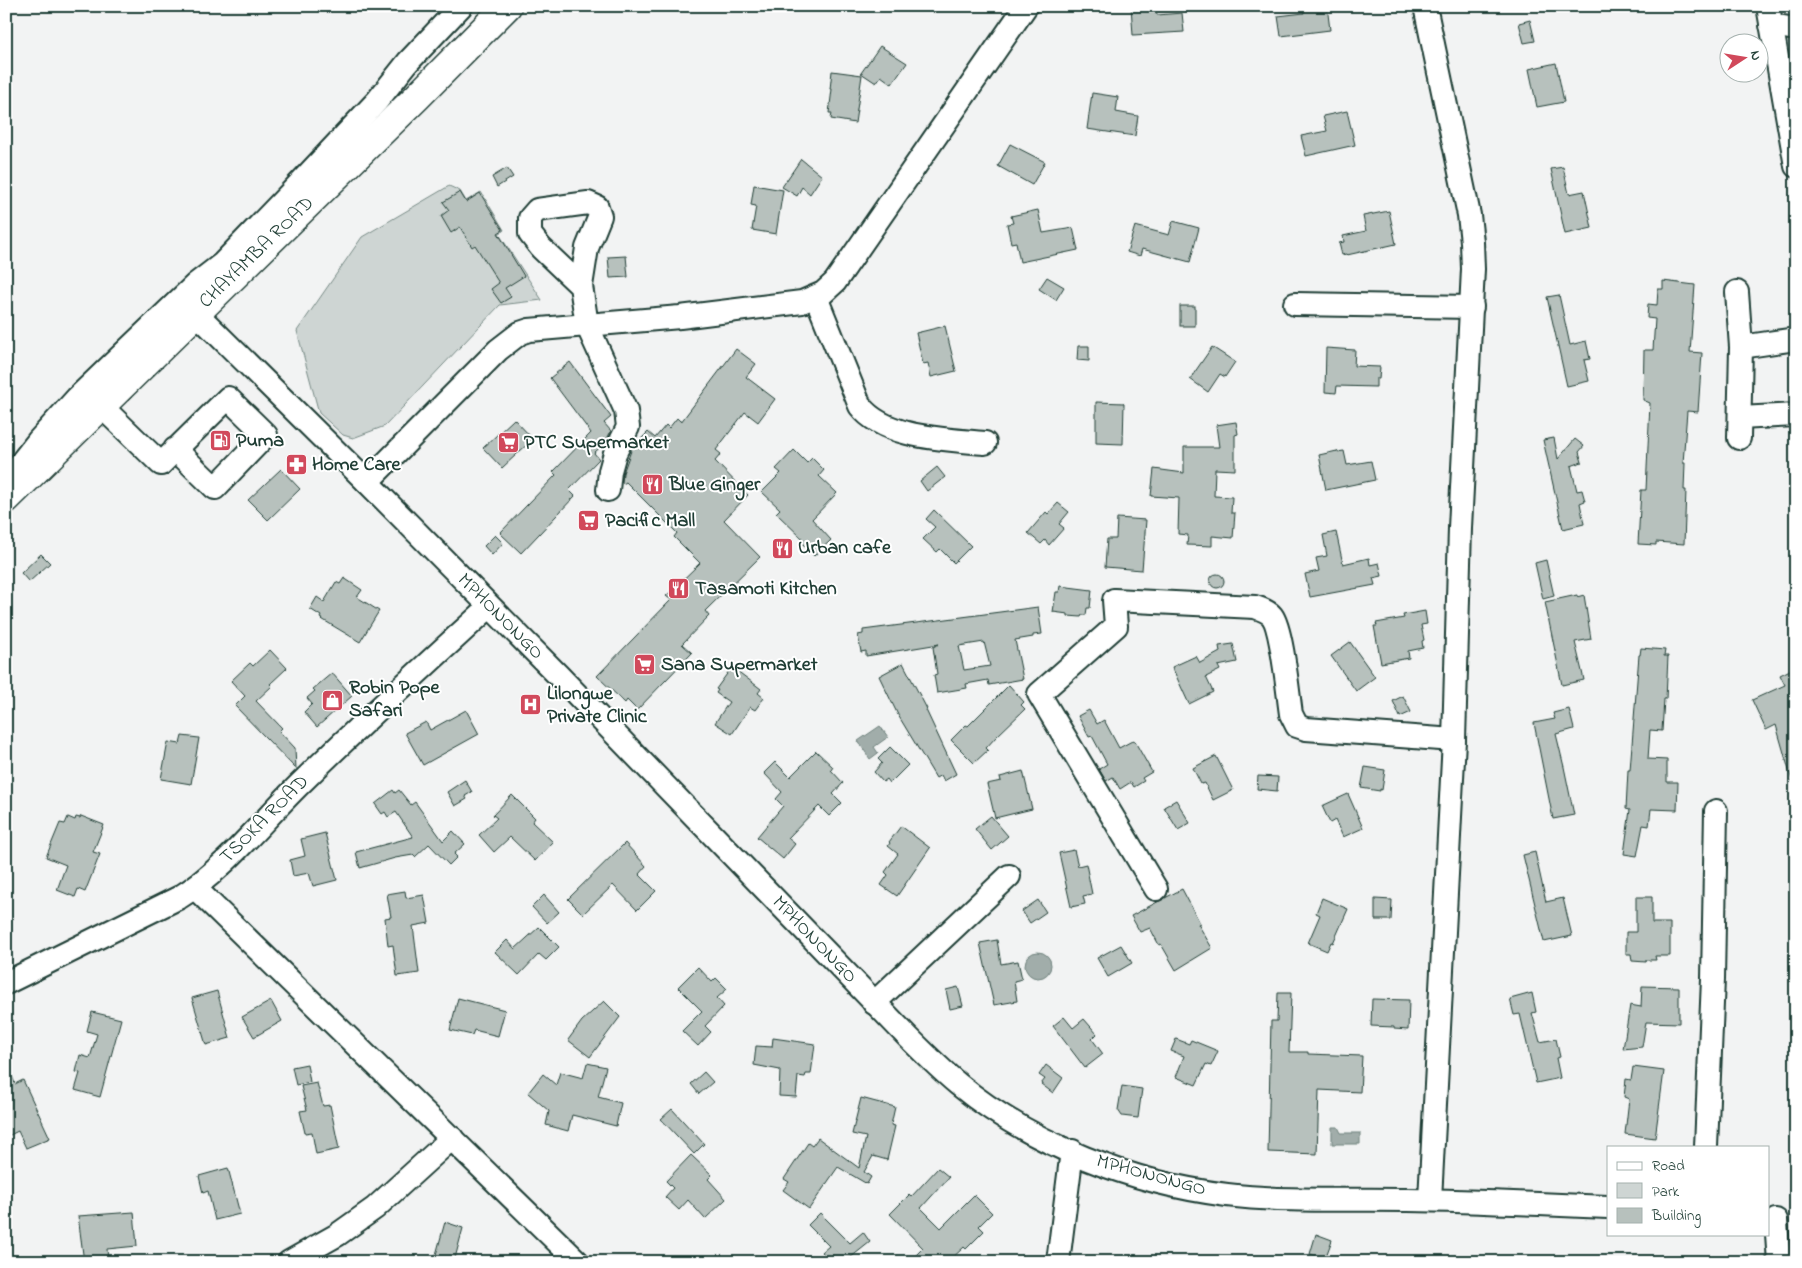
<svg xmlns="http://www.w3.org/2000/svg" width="1802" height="1268" font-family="'Indie Flower',sans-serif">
	<rect width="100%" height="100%" fill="#f2f3f3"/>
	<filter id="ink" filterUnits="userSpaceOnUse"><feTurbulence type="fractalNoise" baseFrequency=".02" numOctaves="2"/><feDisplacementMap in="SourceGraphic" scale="10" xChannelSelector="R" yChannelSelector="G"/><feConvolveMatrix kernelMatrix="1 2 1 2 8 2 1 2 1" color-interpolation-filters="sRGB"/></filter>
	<g filter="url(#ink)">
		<polygon fill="#ced5d3" stroke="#768984" points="449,186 460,191 466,201 481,192 504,230 499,234 542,300 500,305 385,426 353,438 343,435 319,413 297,331 362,237"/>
		<g fill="#a1adaa" stroke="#6d807b">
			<polygon points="880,726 888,737 874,747 878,753 870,759 858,741"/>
			<circle cx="1038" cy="965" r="13"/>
			<polygon points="1332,1127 1338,1127 1341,1133 1360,1133 1360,1144 1332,1144"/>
		</g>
		<g fill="#b7c1bd" stroke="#1f3d34" fill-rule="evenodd">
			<polygon points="1131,6 1156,6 1157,15 1182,13 1184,32 1133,35"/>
			<polygon points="1303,6 1327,6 1330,30 1281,36 1278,16 1304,13"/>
			<polygon points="1530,20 1535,41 1524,43 1519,23"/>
			<polygon points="880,46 907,63 892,84 881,76 876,83 861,73"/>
			<polygon points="1556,63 1564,102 1537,107 1529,69"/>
			<polygon points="832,71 862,75 855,123 831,119 832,113 829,113 832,89 830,89"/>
			<polygon points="1092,93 1118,97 1116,112 1138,116 1135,136 1087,129"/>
			<polygon points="1347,111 1355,145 1306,156 1301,136 1327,131 1323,116"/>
			<polygon points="1010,144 1045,162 1032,185 998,166"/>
			<polygon points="801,159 822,176 810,194 802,187 797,196 782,187"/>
			<polygon points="1563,167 1569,194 1584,191 1592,228 1565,234 1551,169"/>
			<polygon points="507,168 513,177 497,187 492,177"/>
			<polygon points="754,185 783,190 776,234 752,230 756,206 751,205"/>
			<polygon points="460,192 466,202 480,193 503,230 498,233 524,276 505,288 511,297 501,303 491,289 499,283 475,245 472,247 460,227 451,233 441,216 449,210 443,202"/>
			<polygon points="1038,210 1043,233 1073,228 1078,250 1020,262 1016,242 1011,243 1007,224 1013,223 1011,216"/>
			<polygon points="1389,211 1396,244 1347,255 1346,254 1342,255 1339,243 1344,242 1343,236 1366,231 1363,216"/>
			<polygon points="1173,221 1199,228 1190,262 1142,249 1140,256 1127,252 1135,226 1169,235"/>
			<polygon points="626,256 628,277 610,278 608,257"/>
			<polygon points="1047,277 1064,287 1056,300 1039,289"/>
			<polygon points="1663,281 1695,285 1690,352 1702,353 1698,412 1687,411 1683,463 1685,463 1684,490 1686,490 1684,544 1656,542 1656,545 1638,544 1641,490 1646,490 1650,403 1643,400 1644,350 1653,350 1655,319 1647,318 1648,304 1657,305 1658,289 1663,289"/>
			<polygon points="1559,295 1570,345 1586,341 1590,359 1584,360 1589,381 1567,386 1547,297"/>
			<rect x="1180" y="306" width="15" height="20"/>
			<polygon points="945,326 956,371 931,377 928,363 923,364 916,333"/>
			<polygon points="1078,346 1089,346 1089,361 1077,360"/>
			<polygon points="1212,347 1235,362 1225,377 1220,374 1208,392 1190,379"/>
			<polygon points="1326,348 1355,350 1354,366 1380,367 1379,379 1376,379 1376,387 1337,386 1336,393 1325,392"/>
			<polygon points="736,349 756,364 746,377 775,399 758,422 745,412 716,450 721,454 715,461 748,495 724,520 760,557 705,611 709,616 682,644 692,653 637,710 627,700 625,703 597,676 671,600 666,596 700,563 674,537 677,533 626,482 623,484 622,483 623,473 632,448 648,432 655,438 666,425 669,428 677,418 681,422"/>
			<polygon points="570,362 611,417 604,423 611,431 605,443 594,453 599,459 569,490 575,496 521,553 500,533 556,475 553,472 591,433 550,378"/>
			<polygon points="1096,402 1124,403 1123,444 1096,443"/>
			<polygon points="514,419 533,439 502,468 483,448"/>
			<polygon points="1236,422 1238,434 1235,435 1235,470 1215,469 1214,496 1232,497 1231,513 1235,513 1233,538 1212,536 1212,546 1187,545 1188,535 1178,534 1179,498 1151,496 1154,469 1184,473 1184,447 1219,447 1216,425"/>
			<polygon points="1554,438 1558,459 1575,439 1584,446 1579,452 1582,462 1571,466 1577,491 1582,490 1585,501 1580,503 1584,524 1563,529 1543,440"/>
			<polygon points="794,450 807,463 812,458 824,470 819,476 837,493 812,519 831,540 814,556 801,542 804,540 776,513 780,509 762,492 781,473 776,469"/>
			<polygon points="1337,451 1337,452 1344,451 1347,465 1371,461 1375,480 1326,490 1319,455"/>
			<polygon points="937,467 945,477 927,491 920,481"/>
			<polygon points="281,469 300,489 268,520 248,500"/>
			<polygon points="1058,503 1069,512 1059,524 1064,528 1049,545 1045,540 1041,544 1028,533 1046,512 1048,514"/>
			<polygon points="934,510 971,546 954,563 940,549 937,552 923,539 935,527 926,519"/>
			<polygon points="1117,518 1146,520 1142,570 1105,567 1107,539 1116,539"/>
			<polygon points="1336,532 1343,564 1369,558 1370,565 1379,563 1382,576 1373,578 1375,585 1310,597 1305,574 1319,571 1316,558 1327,556 1323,535"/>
			<polygon points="495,535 503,543 492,555 484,546"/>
			<polygon points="41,554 50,563 29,582 21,573"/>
			<polygon points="1546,560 1554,596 1543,599 1535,563"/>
			<circle cx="1217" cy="581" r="7"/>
			<polygon points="344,578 362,590 357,597 379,611 360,642 320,618 321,616 310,609 317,597 324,602 336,582 340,584"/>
			<polygon points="1060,586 1092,590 1090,608 1087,608 1086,615 1082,615 1081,617 1068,616 1068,614 1053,612 1056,592 1059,592"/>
			<polygon points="1577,595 1577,597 1584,595 1591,639 1575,642 1584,680 1562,685 1545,602"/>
			<path d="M1038,607L1042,634L1033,635V637L1015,640L1023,679L989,685L988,680L966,684L967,688L937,693L934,675L937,674L933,647L939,644L866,656V651L861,652L858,635L863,634V630ZM984,642L990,666L964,670L959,646Z"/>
			<polygon points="1425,611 1427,624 1421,625 1424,640 1422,641 1423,648 1408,651 1409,658 1381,663 1374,626 1377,626 1376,623 1404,618 1403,615"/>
			<polygon points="1350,642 1375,677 1356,691 1331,656"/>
			<polygon points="1233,644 1237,662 1218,666 1220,670 1206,677 1213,692 1189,704 1172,667 1196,656 1200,663 1220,652 1219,646"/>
			<polygon points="1641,648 1665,650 1664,656 1668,656 1666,699 1664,699 1662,731 1650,730 1648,759 1667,760 1667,782 1678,782 1677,810 1651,809 1649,826 1643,825 1637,856 1624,854 1630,810 1626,809 1628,770 1630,770 1639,655 1640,655"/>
			<polygon points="270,650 287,668 270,684 272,686 256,701 282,728 279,731 295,748 296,769 235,706 245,696 231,681 250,663 253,666"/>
			<polygon points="903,663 927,709 926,710 956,774 944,781 941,775 936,778 898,715 879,676"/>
			<polygon points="732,667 761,689 758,693 764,698 755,710 750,707 732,734 715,723 729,702 716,693 718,690 716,689"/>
			<polygon points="1792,669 1796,675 1796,781 1792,781 1776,725 1766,730 1752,700 1785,685 1780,675"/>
			<polygon points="332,673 352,696 317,727 304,712 312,704 307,698 315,691 313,689"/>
			<polygon points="1009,685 1024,702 1021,705 1025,709 996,737 986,748 988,750 974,763 951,740 966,725 968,726"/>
			<polygon points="1403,696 1411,712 1400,717 1393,701"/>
			<polygon points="1569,709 1574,729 1556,734 1564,767 1574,815 1553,819 1534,723 1555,719 1553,713"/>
			<polygon points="466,710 479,734 423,765 405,733 426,722 430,730"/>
			<polygon points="1089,710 1097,724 1104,720 1119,748 1134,740 1152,772 1142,778 1144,781 1134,787 1131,782 1120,789 1113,777 1106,781 1099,769 1107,764 1092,736 1089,737 1078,716"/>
			<polygon points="182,736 199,738 191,784 161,779 168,742 180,744"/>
			<polygon points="890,747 908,765 890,783 887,779 883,782 874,772 882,763 878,759"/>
			<polygon points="816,751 833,767 831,770 843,783 833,794 842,803 829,816 819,806 788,838 795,844 783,859 757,837 783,806 776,799 782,792 764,773 775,762 790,777"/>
			<polygon points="1216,756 1233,790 1213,800 1205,783 1201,784 1193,768"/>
			<polygon points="1365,767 1385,770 1382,790 1380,789 1380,791 1361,788"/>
			<polygon points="1023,771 1032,809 995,818 987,784 1001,781 1000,777"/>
			<polygon points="1258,776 1278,777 1277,791 1257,789"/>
			<polygon points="465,780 472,792 465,796 467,799 455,806 447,792"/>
			<polygon points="393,790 395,793 399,790 411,805 415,802 443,841 453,831 465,844 454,854 457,857 449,865 429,844 415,857 413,855 395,858 360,868 356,852 413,837 396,812 388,817 385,812 382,814 375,804"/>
			<polygon points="1348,794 1363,828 1343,837 1335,820 1330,823 1322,806"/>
			<polygon points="512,795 535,818 532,822 553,842 535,861 510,837 494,852 479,835 497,818 493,815"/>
			<polygon points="1176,800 1190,823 1178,830 1164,807"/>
			<polygon points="81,816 104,825 93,852 100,854 85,892 78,889 75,897 57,890 66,865 46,857 60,823 65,824 68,817 75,820 76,817 80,818"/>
			<polygon points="991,816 1008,836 992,850 975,829"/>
			<polygon points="901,826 930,848 897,896 881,885 888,875 885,872 898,854 888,846 890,843 889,842"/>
			<polygon points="325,833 337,880 313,886 309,873 293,876 290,860 305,856 301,839"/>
			<polygon points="625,843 646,866 639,874 656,891 637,910 613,885 583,914 568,899"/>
			<polygon points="1074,850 1078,866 1086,864 1092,894 1083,896 1085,904 1071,907 1059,853"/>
			<polygon points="1535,852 1546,902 1563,898 1572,936 1544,942 1523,855"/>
			<polygon points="1182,889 1200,923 1198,924 1212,948 1176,970 1161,944 1159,945 1150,928 1140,932 1131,916"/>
			<polygon points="405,891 406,898 424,895 429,923 413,926 419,973 397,976 393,945 388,946 385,918 391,917 387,894"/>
			<polygon points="544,895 559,912 547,923 532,907"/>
			<polygon points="1636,897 1652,897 1652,923 1670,923 1670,956 1655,956 1656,960 1646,960 1646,962 1632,961 1631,954 1626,954 1626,932 1636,932"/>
			<polygon points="1322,898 1348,909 1333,943 1331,942 1327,951 1308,943 1320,915 1316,913"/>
			<polygon points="1375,899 1392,900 1391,920 1375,920"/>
			<polygon points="1038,900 1046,912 1030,923 1022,911"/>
			<polygon points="539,927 559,947 546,960 539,954 519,975 495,952 507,940 515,949"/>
			<polygon points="997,940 1001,964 1018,961 1022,979 1014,981 1017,1001 994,1005 980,943"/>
			<polygon points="1121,945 1132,963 1108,977 1097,958"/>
			<polygon points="698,967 712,982 716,978 727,989 717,998 724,1006 705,1026 711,1032 698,1046 682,1031 702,1011 678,987"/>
			<polygon points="1642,986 1679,987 1679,1023 1646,1022 1642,1047 1623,1049 1630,1005 1641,1007"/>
			<polygon points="958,987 963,1006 950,1009 946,990"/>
			<polygon points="217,991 230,1038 206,1045 192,998"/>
			<polygon points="1278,993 1291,993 1289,1052 1308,1052 1308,1054 1362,1056 1360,1092 1319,1090 1317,1154 1268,1152 1271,1021 1277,1021"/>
			<polygon points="1532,993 1536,1012 1532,1013 1540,1042 1556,1039 1560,1057 1556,1058 1560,1078 1536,1083 1520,1014 1514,1015 1510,999"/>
			<polygon points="458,998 505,1010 498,1036 474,1030 472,1035 450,1030"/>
			<polygon points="1372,999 1409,1000 1408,1030 1394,1029 1394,1027 1371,1026"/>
			<polygon points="271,1001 282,1021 254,1037 242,1017"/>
			<polygon points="604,1001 620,1017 590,1057 568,1040 582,1021"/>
			<polygon points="92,1012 121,1019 100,1097 75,1090 80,1073 76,1072 80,1055 90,1058 97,1034 87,1031"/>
			<polygon points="1064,1017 1073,1028 1084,1019 1097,1034 1092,1039 1103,1054 1085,1068 1053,1026"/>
			<polygon points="773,1038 815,1044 811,1074 806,1074 805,1077 798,1076 796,1097 779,1096 780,1070 754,1065 756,1046 772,1047"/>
			<polygon points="1176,1039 1189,1044 1191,1040 1218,1051 1211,1066 1206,1064 1196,1085 1176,1077 1184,1056 1171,1051"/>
			<polygon points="7,1062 15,1084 23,1080 50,1138 26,1148 18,1131 6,1137"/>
			<polygon points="587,1063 606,1067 598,1097 621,1103 616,1126 572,1115 568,1131 546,1125 549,1111 528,1093 543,1074 556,1085 560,1072 583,1078"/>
			<polygon points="307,1064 310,1082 296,1085 292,1067"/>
			<polygon points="1046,1065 1063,1078 1053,1093 1041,1084 1045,1079 1039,1075"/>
			<polygon points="1633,1067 1664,1071 1655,1138 1625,1134 1629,1099 1624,1097 1626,1079 1631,1080"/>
			<polygon points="704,1072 713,1082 699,1094 691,1084"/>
			<polygon points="317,1083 323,1106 330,1105 339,1149 316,1154 312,1132 305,1133 300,1111 307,1110 301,1086"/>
			<polygon points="1122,1086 1142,1089 1138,1118 1122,1116 1118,1110"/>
			<polygon points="861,1098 895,1107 891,1125 895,1126 887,1160 873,1156 864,1172 871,1177 867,1184 838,1167 809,1209 783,1190 789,1182 784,1179 808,1143 812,1146 818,1138 859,1168 866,1137 852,1134"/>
			<polygon points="672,1109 704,1144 694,1154 661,1119"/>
			<polygon points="691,1155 712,1175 708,1179 726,1199 705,1219 688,1200 679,1210 665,1197 673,1188 666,1181"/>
			<polygon points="228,1168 240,1214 215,1220 208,1191 203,1193 199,1176"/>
			<polygon points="938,1168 949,1177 921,1208 941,1228 974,1195 992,1213 979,1226 984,1231 966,1249 964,1247 948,1262 909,1262 923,1248 890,1214 909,1195 911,1197"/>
			<polygon points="134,1212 137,1246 107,1249 108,1260 84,1262 78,1216"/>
			<polygon points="820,1213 850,1243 863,1232 870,1242 845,1262 831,1262 822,1252 829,1246 808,1225"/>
			<polygon points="445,1222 463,1228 454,1262 434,1262"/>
			<polygon points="1316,1234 1332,1240 1325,1259 1310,1254"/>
		</g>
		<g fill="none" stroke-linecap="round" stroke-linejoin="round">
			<defs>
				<g id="minor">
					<polyline points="1425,6 1469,215 1472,242 1473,269 1460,528 1454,740 1430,1200"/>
					<polyline points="1768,6 1796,166"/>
					<polyline points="1771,25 1796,29"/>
					<polyline points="581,286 587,248 600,216 597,207 588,203 537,210 530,218 530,234 541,248 581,286 587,325 626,411 628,427 615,453 610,471 608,490"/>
					<polyline points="1737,292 1741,347 1739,438"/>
					<path d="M816,297L860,406C885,439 947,439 985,443"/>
					<polyline points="1295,304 1472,307"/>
					<path d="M196,313L367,482L558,675L908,1037C924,1053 940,1069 958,1084C1032,1145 1132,1183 1227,1195C1286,1202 1349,1199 1408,1200C1475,1201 1542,1204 1608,1207"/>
					<polyline points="1741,347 1796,339"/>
					<polyline points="101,406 161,464 228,398 266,435 215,488 175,449"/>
					<polyline points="1740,418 1796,415"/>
					<polyline points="367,482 498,350 520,333 529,330 680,317 802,302 823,293 835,282 1026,6"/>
					<polyline points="6,489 12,474 38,441 77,398 196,284 222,264 296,187 377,101 408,62 461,6"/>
					<polyline points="195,888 578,1262"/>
					<path d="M1156,889L1039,694L1116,626L1114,600L1255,607C1261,609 1268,611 1272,616C1282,629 1288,694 1291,714L1297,726L1306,729L1454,740"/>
					<path d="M6,983L180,897C226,869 265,817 304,780C364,721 427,664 489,607"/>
					<polyline points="874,1003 1009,876"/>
					<polyline points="1706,1147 1713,979 1716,811"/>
					<polyline points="1776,1220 1779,1262"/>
					<polyline points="289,1262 337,1235 375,1208 452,1138"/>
					<polyline points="1058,1262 1072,1151"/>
				</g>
				<polyline id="major" points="6,499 417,97 507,6"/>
			</defs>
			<use href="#minor" stroke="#1f3d34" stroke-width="26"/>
			<use href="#major" stroke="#1f3d34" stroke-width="31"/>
			<use href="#minor" stroke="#fff" stroke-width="22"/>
			<use href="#major" stroke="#fff" stroke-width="28"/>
		</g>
	</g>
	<defs>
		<symbol id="fuel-square" viewBox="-11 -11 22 22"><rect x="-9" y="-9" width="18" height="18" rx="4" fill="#d1495b" stroke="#fff"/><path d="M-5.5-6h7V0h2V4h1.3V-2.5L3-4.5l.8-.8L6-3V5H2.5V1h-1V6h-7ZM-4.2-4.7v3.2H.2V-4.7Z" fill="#fff"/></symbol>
		<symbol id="supermarket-square" viewBox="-11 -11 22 22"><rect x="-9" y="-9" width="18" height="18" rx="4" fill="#d1495b" stroke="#fff"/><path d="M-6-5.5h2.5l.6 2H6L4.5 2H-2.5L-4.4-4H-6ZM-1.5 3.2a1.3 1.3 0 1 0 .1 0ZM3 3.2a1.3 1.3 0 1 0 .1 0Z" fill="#fff"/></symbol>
		<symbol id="pharmacy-square" viewBox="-11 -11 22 22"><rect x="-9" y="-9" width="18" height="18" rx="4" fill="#d1495b" stroke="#fff"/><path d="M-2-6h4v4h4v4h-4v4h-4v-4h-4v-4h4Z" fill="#fff"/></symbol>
		<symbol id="restaurant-square" viewBox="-11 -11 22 22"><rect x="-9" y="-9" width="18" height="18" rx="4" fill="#d1495b" stroke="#fff"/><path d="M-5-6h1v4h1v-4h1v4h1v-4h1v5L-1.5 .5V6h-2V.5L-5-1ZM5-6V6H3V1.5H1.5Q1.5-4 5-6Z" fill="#fff"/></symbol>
		<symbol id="shop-square" viewBox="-11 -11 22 22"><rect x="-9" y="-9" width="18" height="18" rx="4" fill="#d1495b" stroke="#fff"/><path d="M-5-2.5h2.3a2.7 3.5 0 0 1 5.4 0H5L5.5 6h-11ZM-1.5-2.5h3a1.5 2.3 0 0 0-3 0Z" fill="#fff"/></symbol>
		<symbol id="hospital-square" viewBox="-11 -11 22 22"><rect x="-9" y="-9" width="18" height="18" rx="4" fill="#d1495b" stroke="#fff"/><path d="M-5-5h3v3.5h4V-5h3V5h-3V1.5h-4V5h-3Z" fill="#fff"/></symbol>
	</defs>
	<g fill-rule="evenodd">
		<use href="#fuel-square" x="208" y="428" width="25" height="25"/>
		<use href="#supermarket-square" x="496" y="430" width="25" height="25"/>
		<use href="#pharmacy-square" x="284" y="452" width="25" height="25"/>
		<use href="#restaurant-square" x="640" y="472" width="25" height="25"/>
		<use href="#supermarket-square" x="576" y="508" width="25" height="25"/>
		<use href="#restaurant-square" x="770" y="536" width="25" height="25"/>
		<use href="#restaurant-square" x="666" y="576" width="25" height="25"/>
		<use href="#supermarket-square" x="632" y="652" width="25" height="25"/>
		<use href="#shop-square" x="320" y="688" width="25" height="25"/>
		<use href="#hospital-square" x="518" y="692" width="25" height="25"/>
	</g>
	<g text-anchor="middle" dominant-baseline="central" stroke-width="4" stroke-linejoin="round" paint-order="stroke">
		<g font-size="20" fill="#1f3d34" stroke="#fff">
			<text transform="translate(257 253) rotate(-44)">CHAYAMBA ROAD</text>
			<text transform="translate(500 617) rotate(45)">MPHONONGO</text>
			<text transform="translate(265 820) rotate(-45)">TSOKA ROAD</text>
			<text transform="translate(814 940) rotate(46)">MPHONONGO</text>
			<text transform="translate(1151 1176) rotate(15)">MPHONONGO</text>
		</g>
		<g font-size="20" font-weight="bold" fill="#1f3d34" stroke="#fff" text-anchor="start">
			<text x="236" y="441">Puma</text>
			<text x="524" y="443">PTC Supermarket</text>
			<text x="312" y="465">Home Care</text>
			<text x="669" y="485">Blue Ginger</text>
			<text x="605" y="521">Pacific Mall</text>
			<text x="798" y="548">Urban cafe</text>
			<text x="695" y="589">Tasamoti Kitchen</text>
			<text x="661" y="665">Sana Supermarket</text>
			<text x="349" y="688">Robin Pope<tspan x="349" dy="23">Safari</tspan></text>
			<text x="547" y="694">Lilongwe<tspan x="547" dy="23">Private Clinic</tspan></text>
		</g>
	</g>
	<rect width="1802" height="1268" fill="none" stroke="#fff" stroke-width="25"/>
	<rect x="12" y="12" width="1777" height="1243" fill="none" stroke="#1f3d34" stroke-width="2" filter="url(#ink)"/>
	<rect x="1607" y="1146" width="162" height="90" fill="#ffffff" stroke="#a5b1ae"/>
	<rect x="1617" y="1162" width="25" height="8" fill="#ffffff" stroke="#a5b1ae"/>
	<text x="1652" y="1170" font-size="15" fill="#1f3d34">Road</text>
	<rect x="1617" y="1183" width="25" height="15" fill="#ced5d3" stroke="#a5b1ae"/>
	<text x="1652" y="1196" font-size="15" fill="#1f3d34">Park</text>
	<rect x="1617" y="1208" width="25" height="15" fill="#b7c1bd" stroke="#a5b1ae"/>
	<text x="1652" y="1220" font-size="15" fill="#1f3d34">Building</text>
	<g transform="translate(1744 58) rotate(78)"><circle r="24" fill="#ffffff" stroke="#a5b1ae"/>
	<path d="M0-4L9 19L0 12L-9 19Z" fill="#d1495b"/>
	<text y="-8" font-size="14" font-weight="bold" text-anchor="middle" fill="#1f3d34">N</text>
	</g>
</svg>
